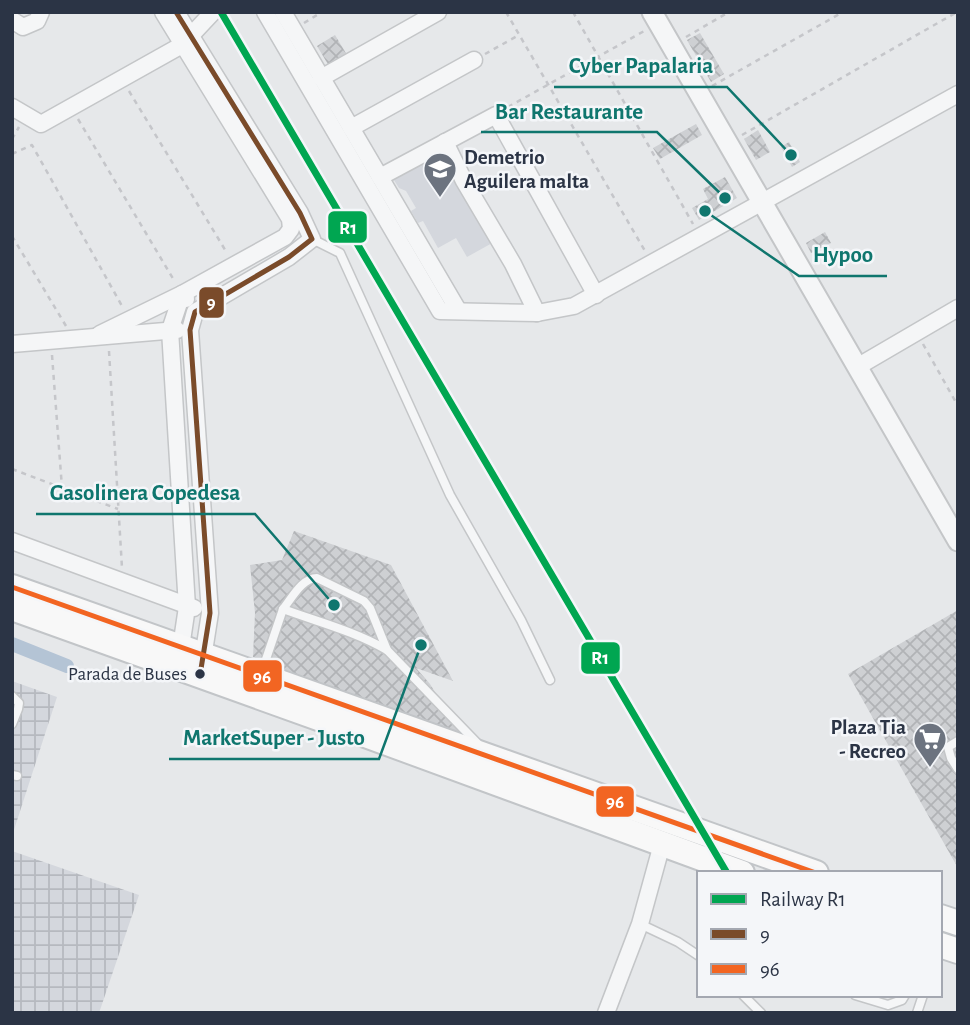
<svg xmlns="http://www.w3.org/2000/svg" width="970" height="1025" font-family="'Alegreya Sans',sans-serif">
	<defs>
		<pattern id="industrial-grid" width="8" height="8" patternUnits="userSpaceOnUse" patternTransform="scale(1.75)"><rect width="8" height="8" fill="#d4d7dd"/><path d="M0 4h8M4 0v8" fill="none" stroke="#b6b9bf"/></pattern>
		<pattern id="building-cross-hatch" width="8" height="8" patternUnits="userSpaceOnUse" patternTransform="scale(1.75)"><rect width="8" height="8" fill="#ced0d3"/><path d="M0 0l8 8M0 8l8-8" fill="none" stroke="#b1b3b6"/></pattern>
	</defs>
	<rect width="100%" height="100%" fill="#e6e8ea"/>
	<polygon fill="#d4d7dd" points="434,151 443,154 494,242 467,257 456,238 438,248 423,221 418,223 411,211 416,208 406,191 399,188 394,180 396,172"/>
	<g fill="url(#industrial-grid)">
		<polygon points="12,681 57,697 12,836"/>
		<polygon points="12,851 139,895 99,1013 12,1013"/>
	</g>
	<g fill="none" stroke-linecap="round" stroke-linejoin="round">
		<polyline stroke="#b4c4d5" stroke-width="14" points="12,644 67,666"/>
	</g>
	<g fill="url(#building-cross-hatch)">
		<polygon points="700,33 724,74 711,82 687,40"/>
		<polygon points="335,35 347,55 329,66 317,46"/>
		<polygon points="696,124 702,135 660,159 653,148"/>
		<polygon points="758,130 770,152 756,160 744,139"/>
		<polygon points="789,142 800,162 792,167 781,147"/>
		<polygon points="725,177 737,198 699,220 692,208 708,199 703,189"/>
		<polygon points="825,232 831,243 811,253 806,243"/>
		<polygon points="294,531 391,565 453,681 416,668 430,684 465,741 253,657 255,613 250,565 282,560"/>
		<polygon points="958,610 958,868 848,674"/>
	</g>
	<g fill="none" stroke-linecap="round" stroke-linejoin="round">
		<defs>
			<g id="service">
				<polyline points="312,239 340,253 450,495 521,620 550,680"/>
				<path d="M283,609C292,598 302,578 317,578L364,601L370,608L387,650"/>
				<path d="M262,671L283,609C318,622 354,631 387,650L478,744"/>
				<polyline points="12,696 19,703 18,709 12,724"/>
				<polyline points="958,741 948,747 951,758 958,769"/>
				<polyline points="12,775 17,776"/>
				<polyline points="640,924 678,942 699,956"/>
				<polyline points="743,995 761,1013"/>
				<polyline points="855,995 888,1005 902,1000 905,995"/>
				<polyline points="917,1013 923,995"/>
			</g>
			<g id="minor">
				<polyline points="163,12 290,219 291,229 285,237 182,294 170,330 187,607 180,654"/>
				<polyline points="176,12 300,213 312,239 289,257 195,312 190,330 210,613 202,664"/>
				<polyline points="265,12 440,311 537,313 574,306 958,94"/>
				<polyline points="283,12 458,310"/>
				<polyline points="12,20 23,27 37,21 41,12"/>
				<polyline points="321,78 438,12"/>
				<polyline points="12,107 41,124 182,45 213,12"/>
				<polyline points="351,128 474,60"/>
				<polyline points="445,142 464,181 513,264 537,313"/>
				<polyline points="380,177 496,115 596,295"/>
				<polyline points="100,334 182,294 186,299"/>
				<polyline points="12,344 177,330"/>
				<polyline points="857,367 958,308"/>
				<polyline points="12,541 194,608"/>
				<polyline points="606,1013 640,924 662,844"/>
			</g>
			<polyline id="tertiary" points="652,12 958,541"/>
			<g id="primary">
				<polyline points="12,587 816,873"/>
				<polyline points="12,608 349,729 742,873"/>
				<polyline points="940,917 958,923"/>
				<polyline points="940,945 958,951"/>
			</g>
		</defs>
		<use href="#service" stroke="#c4c6c8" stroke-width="11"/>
		<use href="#minor" stroke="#c4c6c8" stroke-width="19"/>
		<use href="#tertiary" stroke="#c4c6c8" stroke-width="23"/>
		<use href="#primary" stroke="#c2c5c8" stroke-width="28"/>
		<g stroke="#c5c6ca" stroke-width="2.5" stroke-dasharray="5 5" stroke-linecap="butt">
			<polyline points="506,12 645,251"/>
			<polyline points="573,12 693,224"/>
			<polyline points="304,23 322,12"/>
			<polyline points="686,37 729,12"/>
			<polyline points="485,54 519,35"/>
			<polyline points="712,86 843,12"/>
			<polyline points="129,91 227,253"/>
			<polyline points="508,107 646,30"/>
			<polyline points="78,119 175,282"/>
			<polyline points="742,135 957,12"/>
			<polyline points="12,139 19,127"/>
			<polyline points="12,154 32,145 122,306"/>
			<polyline points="12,236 66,326"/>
			<polyline points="923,344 958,406"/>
			<polyline points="109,351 122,568"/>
			<polyline points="52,355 62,488"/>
			<polyline points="12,469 118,509"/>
		</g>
		<use href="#service" stroke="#f5f6f7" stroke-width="8"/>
		<use href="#minor" stroke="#f5f6f7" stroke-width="16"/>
		<use href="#tertiary" stroke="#f5f6f7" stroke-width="19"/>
		<use href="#primary" stroke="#f8f8f8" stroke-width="24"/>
		<defs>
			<polyline id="bus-1" points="176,12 300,213 312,239 289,257 195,312 190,330 210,613 200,675"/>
			<polyline id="bus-2" points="12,587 816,873"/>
		</defs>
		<use href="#bus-1" stroke="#f4f6f9" stroke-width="10"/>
		<use href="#bus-2" stroke="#f4f6f9" stroke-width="10"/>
		<use href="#bus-1" stroke="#7a4b2a" stroke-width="5"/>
		<use href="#bus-2" stroke="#f26522" stroke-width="5"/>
		<defs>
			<polyline id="rail-1" points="221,12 727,873"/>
		</defs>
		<use href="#rail-1" stroke="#f4f6f9" stroke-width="12"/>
		<use href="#rail-1" stroke="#00a651" stroke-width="7"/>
	</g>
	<defs>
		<symbol id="school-pin" viewBox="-11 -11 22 30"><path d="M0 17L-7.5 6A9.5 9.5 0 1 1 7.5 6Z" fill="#6c737f" stroke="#f4f6f9"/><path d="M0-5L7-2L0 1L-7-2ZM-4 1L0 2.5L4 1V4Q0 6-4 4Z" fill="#fff"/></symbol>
		<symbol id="supermarket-pin" viewBox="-11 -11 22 30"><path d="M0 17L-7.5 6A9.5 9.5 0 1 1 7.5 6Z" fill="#6c737f" stroke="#f4f6f9"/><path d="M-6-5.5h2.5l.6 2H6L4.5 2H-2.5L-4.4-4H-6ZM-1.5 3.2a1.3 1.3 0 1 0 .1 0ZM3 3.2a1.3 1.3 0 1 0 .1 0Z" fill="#fff"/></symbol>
	</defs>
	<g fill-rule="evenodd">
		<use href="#school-pin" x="421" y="150" width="38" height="52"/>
		<use href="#supermarket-pin" x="911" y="720" width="38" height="52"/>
	</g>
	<circle fill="#2b3445" stroke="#f4f6f9" stroke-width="2.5" cx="200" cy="674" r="6"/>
	<g text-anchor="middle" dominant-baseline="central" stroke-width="5" stroke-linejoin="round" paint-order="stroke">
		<g font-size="19" fill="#2b3445" stroke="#f4f6f9" text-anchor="end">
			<text x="187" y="674">Parada de Buses</text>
		</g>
		<g font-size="21" font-weight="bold" fill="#2b3445" stroke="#f4f6f9" text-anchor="start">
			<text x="464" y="157">Demetrio<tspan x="464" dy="24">Aguilera malta</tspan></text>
			<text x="906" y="727" text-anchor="end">Plaza Tia<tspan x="906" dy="24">- Recreo</tspan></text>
		</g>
	</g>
	<path fill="none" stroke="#0f766e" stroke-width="2.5" d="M791 155L727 87H554M725 198L657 132H481M705 211L799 276H887M334 605L255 514H36M421 645L379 759H169"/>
	<g fill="#0f766e" stroke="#f4f6f9" stroke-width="2.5">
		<circle cx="791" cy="155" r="7"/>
		<circle cx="725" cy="198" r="7"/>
		<circle cx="705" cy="211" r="7"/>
		<circle cx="334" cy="605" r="7"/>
		<circle cx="421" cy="645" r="7"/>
	</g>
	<g font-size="23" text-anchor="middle" font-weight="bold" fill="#0f766e" stroke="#f4f6f9" stroke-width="5" stroke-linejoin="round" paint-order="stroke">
		<text x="641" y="73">Cyber Papalaria</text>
		<text x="569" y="119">Bar Restaurante</text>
		<text x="843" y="262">Hypoo</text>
		<text x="145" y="500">Gasolinera Copedesa</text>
		<text x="274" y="745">MarketSuper - Justo</text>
	</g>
	<g stroke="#f4f6f9" stroke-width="2.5">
		<rect x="327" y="210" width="41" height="34" rx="7" fill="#00a651"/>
		<rect x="198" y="286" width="27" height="33" rx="7" fill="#7a4b2a"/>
		<rect x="580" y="641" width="41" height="34" rx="7" fill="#00a651"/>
		<rect x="242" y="659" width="41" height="34" rx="7" fill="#f26522"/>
		<rect x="595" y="785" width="40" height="33" rx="7" fill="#f26522"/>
	</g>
	<g font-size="19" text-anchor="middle" font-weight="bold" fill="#fff">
		<text x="348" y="234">R1</text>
		<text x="211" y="309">9</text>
		<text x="600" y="664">R1</text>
		<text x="262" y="683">96</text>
		<text x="615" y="808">96</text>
	</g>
	<rect width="970" height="1025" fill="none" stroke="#2b3445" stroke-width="28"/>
	<rect x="697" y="871" width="245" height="126" fill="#f4f6f9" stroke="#a4a8b1" stroke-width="2"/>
	<rect x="711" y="894" width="35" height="10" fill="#00a651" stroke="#a4a8b1" stroke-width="2"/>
	<text x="760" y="906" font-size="21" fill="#2b3445">Railway R1</text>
	<rect x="711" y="929" width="35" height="10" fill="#7a4b2a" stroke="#a4a8b1" stroke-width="2"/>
	<text x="760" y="941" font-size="21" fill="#2b3445">9</text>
	<rect x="711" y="964" width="35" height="10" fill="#f26522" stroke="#a4a8b1" stroke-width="2"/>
	<text x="760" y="976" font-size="21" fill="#2b3445">96</text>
</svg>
